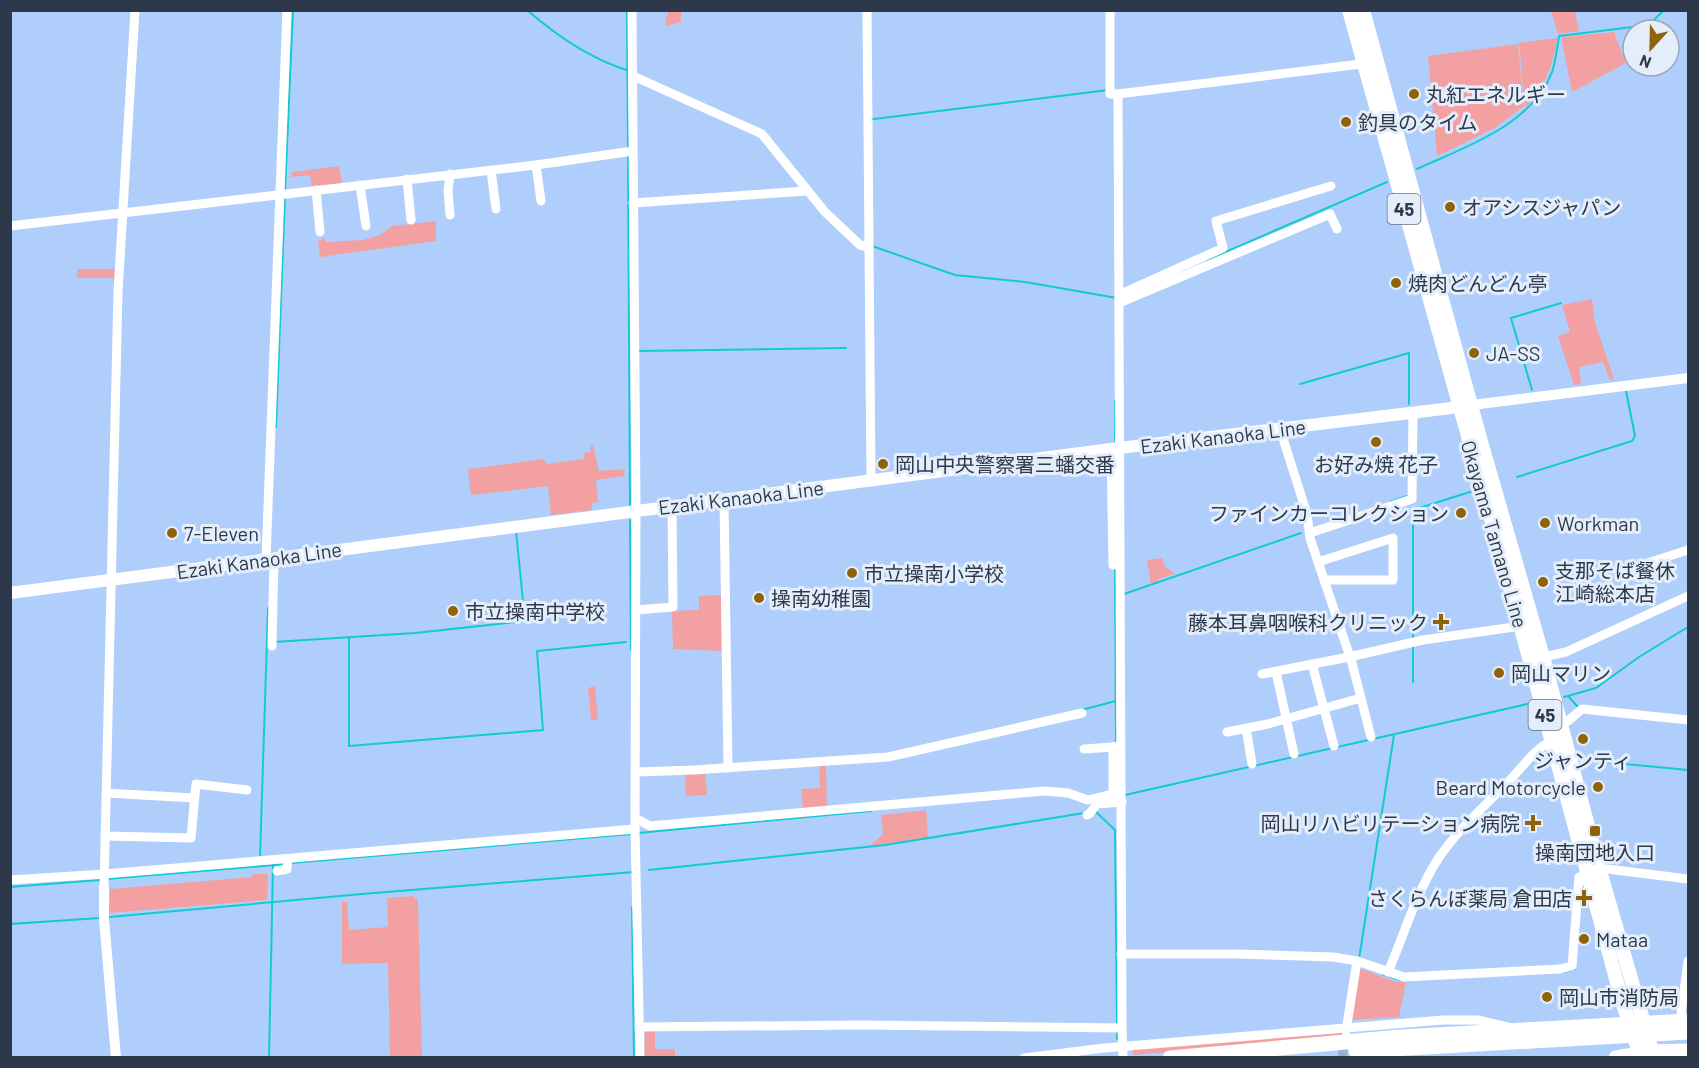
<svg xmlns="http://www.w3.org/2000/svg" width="1699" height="1068" font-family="Barlow,'Noto Sans JP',sans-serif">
	<rect width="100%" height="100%" fill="#b0cefb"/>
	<g fill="#f3a0a2">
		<polygon points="668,11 681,11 681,22 666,26 665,17 668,17"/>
		<polygon points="1551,11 1575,11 1579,31 1558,34"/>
		<polygon points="1615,32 1615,35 1626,63 1572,92 1561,37"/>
		<path d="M1557,38C1553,66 1545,87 1525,108L1519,43Z"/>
		<polygon points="1518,44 1524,106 1495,128 1437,156 1428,56"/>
		<polygon points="339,166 342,183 312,187 310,175 291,177 292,172"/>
		<polygon points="436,221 436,241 320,257 318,242 323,238 327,242 363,240 380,235 392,226"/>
		<polygon points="77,269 117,269 114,291 114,278 77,278"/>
		<polygon points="1592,299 1595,323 1614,379 1610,380 1603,362 1579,367 1581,384 1574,385 1558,336 1570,332 1562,305"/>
		<polygon points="590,445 593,445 599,471 625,469 624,476 596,480 598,502 592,503 592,510 551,515 548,486 471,495 468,469 544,459 546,464 584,459 584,453 591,452"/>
		<polygon points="1162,558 1165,566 1175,574 1158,579 1158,582 1151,585 1147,560"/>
		<polygon points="721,595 722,651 673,649 672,611 699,610 699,596"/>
		<polygon points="595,686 598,720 591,720 588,688"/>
		<polygon points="819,764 824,764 826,767 827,809 803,811 801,789 820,788"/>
		<polygon points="705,771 707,795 686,796 685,772"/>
		<polygon points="926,810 928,838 870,846 883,834 881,815"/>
		<polygon points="253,874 268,874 267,900 109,913 110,889 252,877"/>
		<polygon points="413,896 418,900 422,1057 390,1057 388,963 342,964 342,902 347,902 349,930 388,927 387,898"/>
		<polygon points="1359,968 1396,982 1406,982 1399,1017 1351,1020"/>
		<polygon points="645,1031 655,1031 655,1049 675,1049 675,1057 644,1058"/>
		<polygon points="1342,1033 1343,1036 1133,1055 1132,1048"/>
	</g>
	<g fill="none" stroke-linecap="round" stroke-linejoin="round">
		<g stroke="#12cbd0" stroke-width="2">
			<path d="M527,10C557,36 592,60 630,71"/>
			<polyline points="627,10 628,148"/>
			<polyline points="871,116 872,119 874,119 1108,90"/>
			<polyline points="628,154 630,505"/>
			<path d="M1417,169C1465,147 1532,125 1552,72C1556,60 1557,48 1559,36L1649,25L1664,10"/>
			<polyline points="285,191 293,10"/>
			<polyline points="872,246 955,275 1025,282 1117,298"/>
			<polyline points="1207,260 1387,182"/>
			<polyline points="639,351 846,348"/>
			<polyline points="1300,384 1409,353 1409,404"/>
			<polyline points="1532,390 1511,318 1561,303"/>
			<polyline points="276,427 285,196"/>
			<polyline points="1115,442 1115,400"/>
			<polyline points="1517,477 1632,441 1635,436 1626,391"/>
			<polyline points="1390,502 1410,495"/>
			<polyline points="630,520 631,650"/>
			<polyline points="1115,566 1116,744"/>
			<polyline points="1124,594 1301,533"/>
			<polyline points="349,637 349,746 543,730 537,651 626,642"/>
			<polyline points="1413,639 1413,510 1473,491"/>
			<polyline points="274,642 415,633 525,621 516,531"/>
			<polyline points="1413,647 1413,682"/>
			<polyline points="1568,696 1578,707"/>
			<polyline points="1564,697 1596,688 1639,657 1688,627"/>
			<polyline points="1081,710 1116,701"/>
			<polyline points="1583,760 1688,770"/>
			<polyline points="1125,795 1532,703"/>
			<polyline points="1094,810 1115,830 1117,1026"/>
			<polyline points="638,833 871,811"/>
			<polyline points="260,857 268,608"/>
			<polyline points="291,863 632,834"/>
			<polyline points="649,870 885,845 1084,813"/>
			<polyline points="106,879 286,864"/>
			<polyline points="10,887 100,880"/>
			<polyline points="632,907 634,1058"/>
			<polyline points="109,917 362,894 634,872"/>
			<polyline points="10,924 100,918"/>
			<polyline points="1359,959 1394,735"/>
			<polyline points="1564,972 1575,969"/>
			<polyline points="1382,974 1400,980"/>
			<polyline points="1117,1032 1117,1039"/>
			<polyline points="269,1058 273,865"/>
		</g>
		<polyline stroke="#96b0d8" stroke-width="9" stroke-dasharray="9 4.5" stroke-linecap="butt" points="1342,1058 1345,1039"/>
		<g stroke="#fff" stroke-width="9">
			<polyline points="632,10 636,506 635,829 640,1058"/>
			<polyline points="867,10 871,480"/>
			<polyline points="633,76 762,134 825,212 860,245 869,247"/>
			<polyline points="1118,94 1369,63"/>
			<polyline points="536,165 541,201"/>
			<polyline points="491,170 496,209"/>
			<polyline points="407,179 411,220"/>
			<polyline points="360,185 366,226"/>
			<polyline points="316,190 320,232"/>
			<polyline points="633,203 807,191"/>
			<polyline points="450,215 448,190 450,174"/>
			<polyline points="10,226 536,165 633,151"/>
			<polyline points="1119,292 1125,292 1223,248 1216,221 1331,186"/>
			<polyline points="1119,303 1330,214 1337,229"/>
			<polyline points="1280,429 1307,514 1310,538 1352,663 1371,737"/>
			<polyline points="1111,449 1113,565"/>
			<polyline points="724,500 728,768"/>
			<polyline points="1310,533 1412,499 1413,412"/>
			<polyline points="266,559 287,10"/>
			<polyline points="1318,562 1393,538 1393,580 1324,580"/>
			<polyline points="1635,567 1688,550"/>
			<polyline points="636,610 673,607 672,506"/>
			<polyline points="272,646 274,558"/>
			<polyline points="1539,658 1566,652 1688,596"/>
			<polyline points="1312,664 1334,746"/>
			<polyline points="1276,672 1294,754"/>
			<polyline points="1262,674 1349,657 1423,640 1521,626"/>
			<polyline points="1561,722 1568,721 1582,709 1688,720"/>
			<polyline points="1246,728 1252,764"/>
			<polyline points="1227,732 1268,724 1361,698"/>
			<polyline points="1084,749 1113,747"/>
			<polyline points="636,772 694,770 888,757 1082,713"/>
			<polyline points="106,793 194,798"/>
			<polyline points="1113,793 1113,747 1120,746"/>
			<polyline points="1087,815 1089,814 1097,804 1122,802"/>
			<polyline points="637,819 650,826 1045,791 1068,793 1088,800 1121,792"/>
			<polyline points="105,836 191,838 196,784 247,790"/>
			<polyline points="277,871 287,869 288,859"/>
			<polyline points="10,880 105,874 635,829"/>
			<polyline points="104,887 118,292 135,10"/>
			<polyline points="1121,954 1237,954 1333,957 1357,961 1404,977 1560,969 1572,966 1579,877 1607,869 1688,879"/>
			<path d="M1388,972C1404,935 1416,893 1438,859C1457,830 1485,806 1509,781C1522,768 1535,748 1552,741"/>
			<polyline points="1680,1021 1688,961"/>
			<polyline points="639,1027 861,1025 1122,1028 1118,94 1110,94 1110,10"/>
			<polyline points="1122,1028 1123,1056"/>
			<polyline points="1346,1031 1357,961"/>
			<polyline points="1024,1058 1104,1048 1443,1020 1478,1020 1508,1027"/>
		</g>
		<g stroke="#fff" stroke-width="10">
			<polyline points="1472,405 1688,378"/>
			<polyline points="104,887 104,919 116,1058"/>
		</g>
		<polyline stroke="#fff" stroke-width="12" points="10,593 1111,449 1468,406"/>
		<g stroke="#fff" stroke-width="14">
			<polyline points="1349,10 1499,547 1622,1001 1641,1058"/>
			<polyline points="1363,10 1480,438 1543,657 1600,871 1654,1058"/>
		</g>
		<g stroke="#fff" stroke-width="15">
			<polyline points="1356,1051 1688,1032"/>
			<polyline points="1170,1058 1400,1037 1688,1021"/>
			<polyline points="1616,1058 1652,1052 1688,1051"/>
		</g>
	</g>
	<g fill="#8f630b" stroke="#e4eefb" stroke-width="2">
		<circle cx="1414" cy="94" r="6"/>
		<circle cx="1346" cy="122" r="6"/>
		<circle cx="1450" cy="207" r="6"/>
		<circle cx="1396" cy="283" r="6"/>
		<circle cx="1474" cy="353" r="6"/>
		<circle cx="1376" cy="442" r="6"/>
		<circle cx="883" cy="464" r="6"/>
		<circle cx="1461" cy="513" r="6"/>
		<circle cx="1545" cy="523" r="6"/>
		<circle cx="172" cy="533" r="6"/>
		<circle cx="852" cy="573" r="6"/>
		<circle cx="1543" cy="582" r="6"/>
		<circle cx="759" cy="598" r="6"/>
		<circle cx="453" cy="611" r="6"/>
		<path d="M1438 613h6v6h6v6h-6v6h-6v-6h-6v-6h6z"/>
		<circle cx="1499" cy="673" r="6"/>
		<circle cx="1583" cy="739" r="6"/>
		<circle cx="1598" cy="787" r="6"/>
		<path d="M1530 814h6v6h6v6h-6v6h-6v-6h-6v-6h6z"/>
		<rect x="1589" y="825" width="12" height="12" rx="3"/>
		<path d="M1581 889h6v6h6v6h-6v6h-6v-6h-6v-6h6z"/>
		<circle cx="1584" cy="939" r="6"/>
		<circle cx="1547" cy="997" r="6"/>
	</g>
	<g text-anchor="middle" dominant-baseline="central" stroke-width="6" stroke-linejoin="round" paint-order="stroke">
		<g fill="#e4eefb" stroke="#646f80" stroke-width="1.5">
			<rect x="1387.5" y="194" width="33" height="30" rx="4.5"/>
			<rect x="1528.5" y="700" width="33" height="30" rx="4.5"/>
		</g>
		<g font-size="18" font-weight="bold" fill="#2d394b">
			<text x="1404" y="209">45</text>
			<text x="1545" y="715">45</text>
		</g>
		<g font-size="20" fill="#2d394b" stroke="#e4eefb" text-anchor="start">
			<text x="1426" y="94">丸紅エネルギー</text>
			<text x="1358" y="122">釣具のタイム</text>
			<text x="1462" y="207">オアシスジャパン</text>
			<text x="1408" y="283">焼肉どんどん亭</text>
			<text x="1486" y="353">JA-SS</text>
			<text x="895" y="464">岡山中央警察署三蟠交番</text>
			<text x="1376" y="464" text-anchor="middle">お好み焼 花子</text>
			<text x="1449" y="513" text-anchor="end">ファインカーコレクション</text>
			<text x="1557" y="523">Workman</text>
			<text x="184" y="533">7-Eleven</text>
			<text x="1555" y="570">支那そば餐休<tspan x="1555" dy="23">江崎総本店</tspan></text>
			<text x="864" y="573">市立操南小学校</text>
			<text x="771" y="598">操南幼稚園</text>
			<text x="465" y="611">市立操南中学校</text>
			<text x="1428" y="622" text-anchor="end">藤本耳鼻咽喉科クリニック</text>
			<text x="1511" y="673">岡山マリン</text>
			<text x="1583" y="760" text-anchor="middle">ジャンティ</text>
			<text x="1586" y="787" text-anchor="end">Beard Motorcycle</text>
			<text x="1520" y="823" text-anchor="end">岡山リハビリテーション病院</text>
			<text x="1595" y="852" text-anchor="middle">操南団地入口</text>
			<text x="1572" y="898" text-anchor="end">さくらんぼ薬局 倉田店</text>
			<text x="1596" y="939">Mataa</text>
			<text x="1559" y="997">岡山市消防局</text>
		</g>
		<g font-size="20" fill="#2d394b" stroke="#e4eefb">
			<text transform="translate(1223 436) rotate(-7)">Ezaki Kanaoka Line</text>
			<text transform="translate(741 497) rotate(-7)">Ezaki Kanaoka Line</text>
			<text transform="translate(1495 534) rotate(74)">Okayama Tamano Line</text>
			<text transform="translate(259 560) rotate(-8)">Ezaki Kanaoka Line</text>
		</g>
	</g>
	<rect width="1699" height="1068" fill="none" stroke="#2d394b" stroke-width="24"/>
	<g transform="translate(1651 48) rotate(202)"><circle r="28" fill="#e4eefb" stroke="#9ba6b5" stroke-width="1.5"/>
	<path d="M0-4.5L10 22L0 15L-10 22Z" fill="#8f630b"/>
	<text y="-9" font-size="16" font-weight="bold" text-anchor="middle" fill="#2d394b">N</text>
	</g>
</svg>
